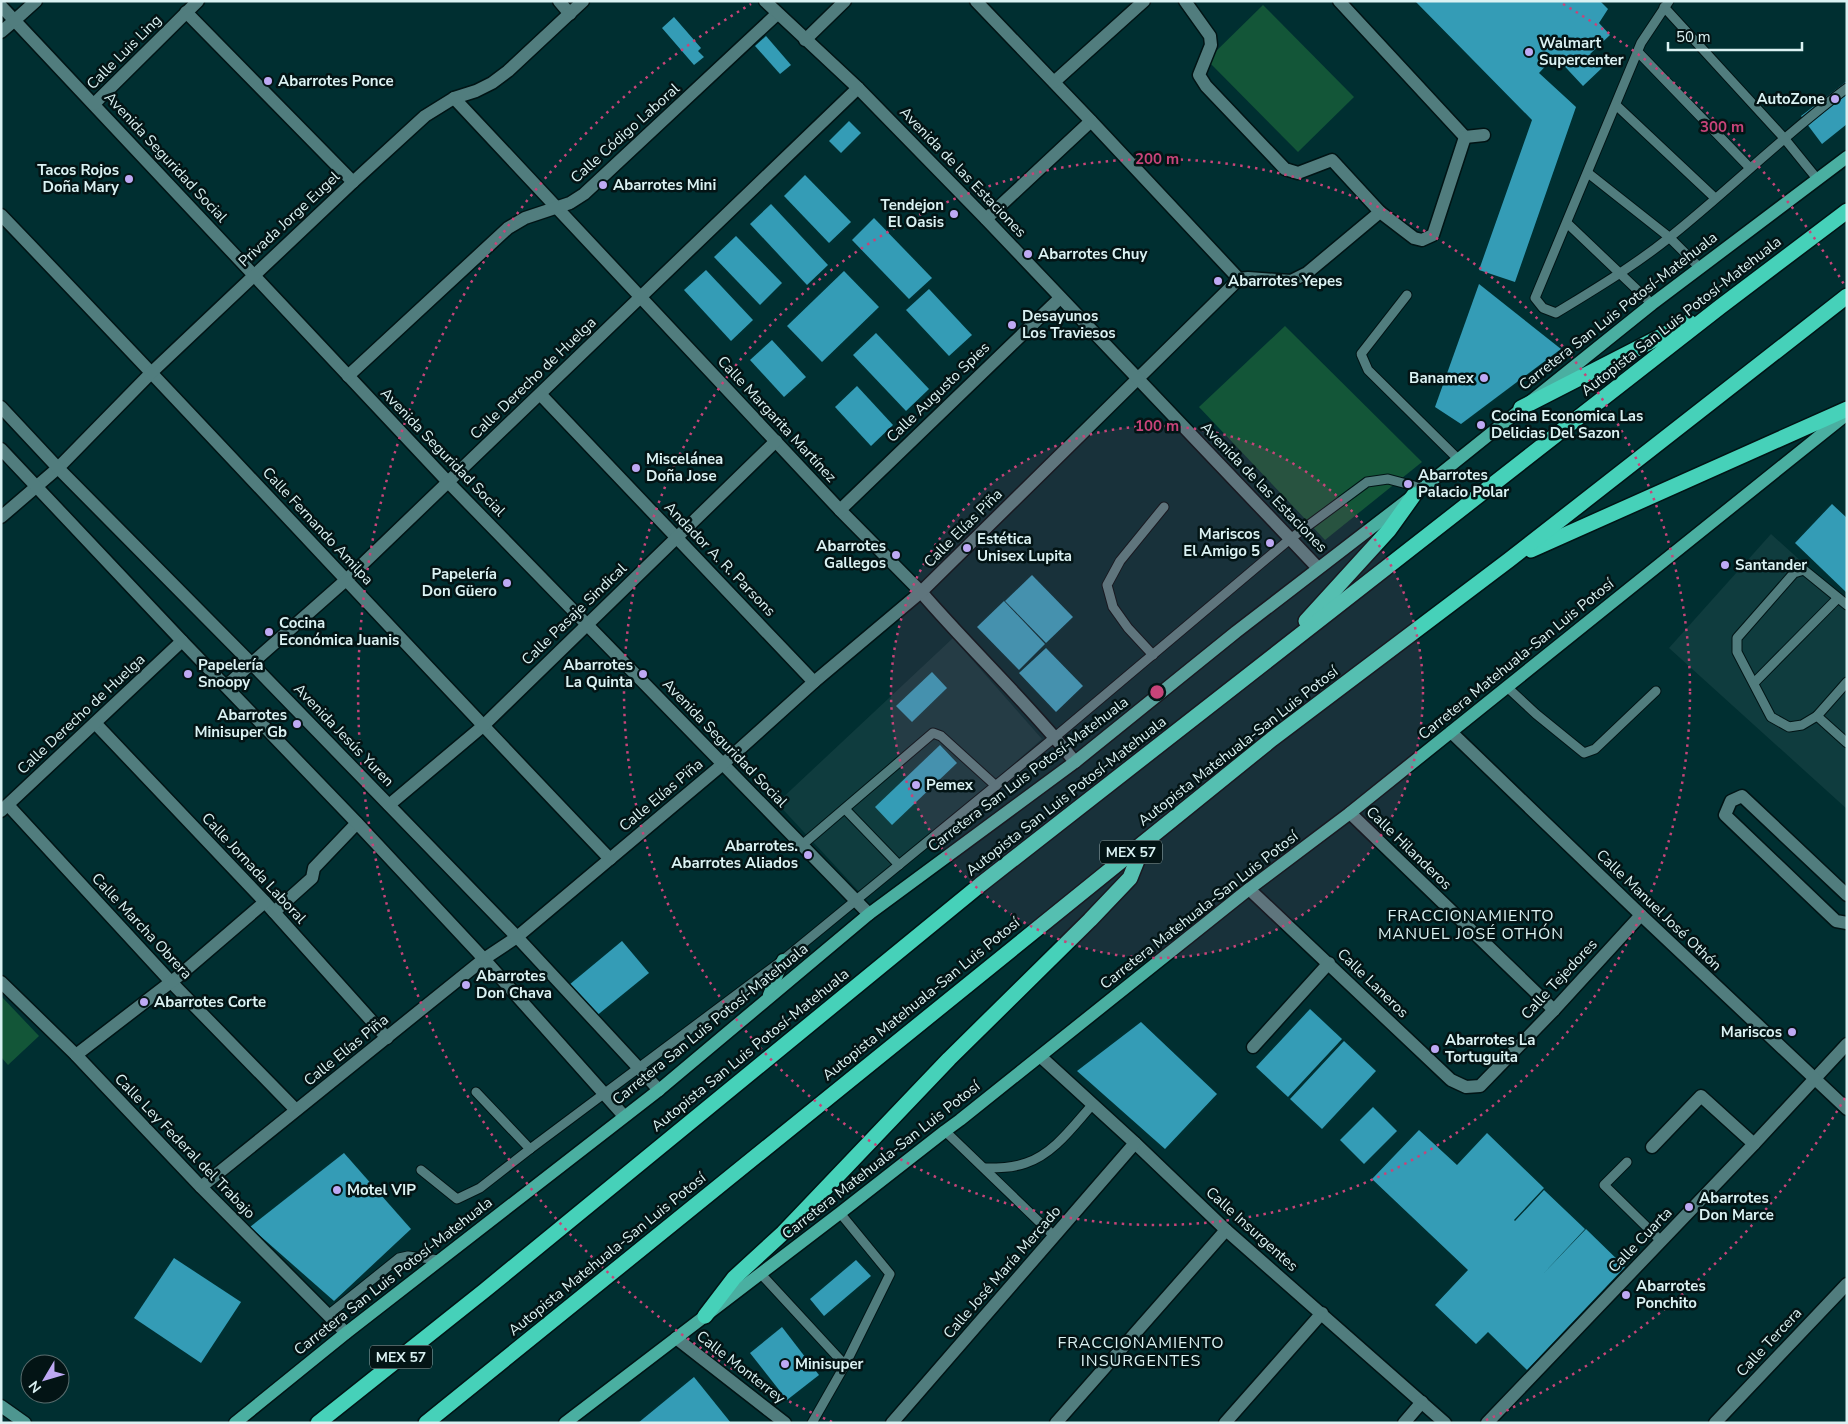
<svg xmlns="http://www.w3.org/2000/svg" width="1848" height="1424" font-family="'Nunito Sans',sans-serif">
	<rect width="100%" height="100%" fill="#002f31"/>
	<g fill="#0f3c3e">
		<polygon points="1771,534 1847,603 1847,809 1669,648"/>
		<polygon points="953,638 1042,739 863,896 777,803"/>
	</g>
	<g fill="#135638">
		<polygon points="1263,5 1354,97 1298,152 1207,60"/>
		<polygon points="1285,326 1422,462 1325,540 1199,407"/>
		<polygon points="1,996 39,1036 8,1065 1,1057"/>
	</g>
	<g fill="#349cb6">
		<polygon points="1415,1 1600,1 1608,9 1599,23 1610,35 1590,54 1603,67 1583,86 1555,56 1539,73 1576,107 1515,282 1479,270 1532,120"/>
		<polygon points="674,17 701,48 698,51 704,57 694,65 662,28"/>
		<polygon points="766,36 791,65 780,74 755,46"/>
		<polygon points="1847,81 1847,124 1822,144 1801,116"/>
		<polygon points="849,121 861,133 841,153 829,141"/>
		<polygon points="805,175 851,222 829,243 784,196"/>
		<polygon points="771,204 828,265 807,285 750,224"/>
		<polygon points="874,218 932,278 909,299 852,240"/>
		<polygon points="736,236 782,283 760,305 714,257"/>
		<polygon points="706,270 753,320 731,341 684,290"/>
		<polygon points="844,271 879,307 822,362 787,326"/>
		<polygon points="1479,284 1561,349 1461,424 1435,407"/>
		<polygon points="929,289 972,335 949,356 906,310"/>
		<polygon points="876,333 929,389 906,411 853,355"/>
		<polygon points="772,340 806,377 784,397 750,360"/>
		<polygon points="857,386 893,425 871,446 835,407"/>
		<polygon points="1832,504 1847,518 1847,593 1795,543"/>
		<polygon points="1032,575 1073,617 1046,643 1005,601"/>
		<polygon points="1004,601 1045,644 1019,670 977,627"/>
		<polygon points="1046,648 1083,686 1056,712 1019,673"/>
		<polygon points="932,672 947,688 912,722 896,706"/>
		<polygon points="940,745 957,763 892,825 875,807"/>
		<polygon points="622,941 649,973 595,1017 569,985"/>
		<polygon points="1310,1009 1342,1039 1288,1097 1256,1067"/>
		<polygon points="1141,1022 1217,1094 1165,1149 1077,1071"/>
		<polygon points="1344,1041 1376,1071 1322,1129 1290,1099"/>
		<polygon points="1373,1107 1397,1131 1364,1164 1340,1140"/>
		<polygon points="1419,1130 1457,1165 1487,1133 1544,1188 1514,1220 1515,1221 1544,1190 1585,1229 1543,1274 1586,1229 1625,1267 1527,1370 1488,1332 1476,1344 1435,1305 1468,1270 1372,1179"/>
		<polygon points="344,1153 411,1229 334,1301 250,1227"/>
		<polygon points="174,1258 241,1302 201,1363 134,1318"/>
		<polygon points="856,1260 871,1276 824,1316 810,1299"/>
		<polygon points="782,1327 819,1375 787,1400 750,1353"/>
		<polygon points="694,1377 731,1423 638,1423"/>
	</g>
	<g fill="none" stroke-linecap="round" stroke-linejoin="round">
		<defs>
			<g id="service">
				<path d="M1669,1L1641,43L1535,298L1543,308L1556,313C1595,289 1634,266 1670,237C1730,189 1785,134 1847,88"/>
				<polyline points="1664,7 1784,138 1818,180"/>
				<polyline points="1638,52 1750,168"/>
				<polyline points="1616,105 1715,198"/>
				<polyline points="1588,173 1669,237 1699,267"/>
				<polyline points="1567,223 1652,304"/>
				<polyline points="1407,295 1361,354 1368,370 1458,459"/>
				<polyline points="1153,655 1128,628 1113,607 1107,585 1120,561 1164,507"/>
				<polyline points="1847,682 1817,716 1847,743"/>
				<polyline points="1754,683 1838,598"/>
				<polyline points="1507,687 1536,714 1584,753 1595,749 1656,691"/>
				<polyline points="1817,716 1802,725 1789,727 1771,717 1737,652 1737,638 1794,573 1804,570 1847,605"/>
				<polyline points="845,809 899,865"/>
				<polyline points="802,845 933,733 941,736 996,786"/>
				<polyline points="476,1092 530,1149 783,960 1055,737 1290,539 1367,482 1388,479 1422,488"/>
				<polyline points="945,1131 1054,1236"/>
				<polyline points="1627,1162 1604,1185 1661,1241"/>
				<path d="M984,1168C998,1168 1012,1168 1026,1163C1054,1154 1074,1125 1093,1104"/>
				<polyline points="421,1170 457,1199 480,1188 530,1149"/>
				<polyline points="761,1274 845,1365"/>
				<polyline points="328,1315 399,1258 408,1256 439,1260"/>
				<polyline points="812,1423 845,1365 890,1274 840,1213"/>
			</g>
			<g id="pedestrian">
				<polyline points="1,32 15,20"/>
				<polyline points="986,219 1091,121"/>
				<polyline points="840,510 921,592"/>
				<polyline points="274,912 312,878 314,868 357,823"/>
			</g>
			<g id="minor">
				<polyline points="559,1 570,14"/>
				<polyline points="976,1 1091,121 1239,279"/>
				<polyline points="1185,1 1210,36 1211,45 1199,75 1206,86 1285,169 1298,173 1332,160 1380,212"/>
				<polyline points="1339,1 1465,137"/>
				<polyline points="1,6 448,482 869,914"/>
				<polyline points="186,12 353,182"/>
				<polyline points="15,20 36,1"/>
				<polyline points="805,40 845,1"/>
				<polyline points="1054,82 1144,1"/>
				<polyline points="454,98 840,510 1060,298"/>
				<polyline points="94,104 198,1"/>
				<polyline points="1465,137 1484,135"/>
				<path d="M1,215C206,428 406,646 610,859"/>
				<polyline points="348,376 508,228 525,218 570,203 584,194 777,14"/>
				<polyline points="540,394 814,682"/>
				<polyline points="1,517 58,468 152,372 353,182 425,116 454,98 476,91 492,83 508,71 583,1"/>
				<path d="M921,592C971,650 1027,702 1075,762"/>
				<polyline points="226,686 346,580 858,88"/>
				<polyline points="95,723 265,902 387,1038"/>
				<polyline points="8,805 171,982 296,1110"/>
				<polyline points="389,805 483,726 776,441"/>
				<polyline points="1,811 182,641"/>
				<polyline points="1350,813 1554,1010"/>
				<polyline points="1249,889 1451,1080 1466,1087 1480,1086 1554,1010 1641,915"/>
				<polyline points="1847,895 1742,796 1731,801 1725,815 1836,921 1847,923"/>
				<polyline points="1,982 76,1055 201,1187 346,1333"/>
				<polyline points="1253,1047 1329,963"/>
				<polyline points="76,1055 180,975 265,902"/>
				<polyline points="1041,1057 1135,1143 1226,1230 1445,1423"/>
				<polyline points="1652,1147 1701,1096 1754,1144"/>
				<polyline points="201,1187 484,959 517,937 723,764 814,682 921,592 1239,279 1248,278 1291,281 1307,273 1380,212 1414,238 1422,240 1433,235 1465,137"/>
				<polyline points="676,1338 785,1423"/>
				<polyline points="892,1423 1135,1143"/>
				<polyline points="1056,1423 1226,1230"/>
				<polyline points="1225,1423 1322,1313"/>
				<polyline points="1404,1423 1422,1402"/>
				<polyline points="1487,1423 1754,1144 1847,1044"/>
				<polyline points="1715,1423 1847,1284"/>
			</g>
			<g id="tertiary">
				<polyline points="765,1 858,88 986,219 1318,568"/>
				<polyline points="1,407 58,468 252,664 517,937 659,1090"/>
				<polyline points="1,449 182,641 357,823 484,959 624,1116"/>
				<polyline points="1451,732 1641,915 1847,1109"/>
			</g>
			<polyline id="secondary" points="1,1406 25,1423"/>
			<g id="primary">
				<polyline points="769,995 783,960"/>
				<polyline points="235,1423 346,1333 659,1090 869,914 1075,762 1236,632 1414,495 1652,304 1847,157"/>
				<polyline points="565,1423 840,1213 945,1131 960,1120 1249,889 1350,813 1847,414"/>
			</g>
			<g id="motorway">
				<polyline points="1521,408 1689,322"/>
				<polyline points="1531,550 1847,409"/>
				<polyline points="1306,621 1389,530 1414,495"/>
				<polyline points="705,1316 734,1278 783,1233 949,1059 1090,920 1130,878 1144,843"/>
				<polyline points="318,1423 484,1291 980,885 1720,307 1847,211"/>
				<polyline points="426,1423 1272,739 1509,560 1847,296"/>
			</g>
		</defs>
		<use href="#service" stroke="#011415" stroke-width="11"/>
		<use href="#pedestrian" stroke="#011415" stroke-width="15"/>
		<use href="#minor" stroke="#011415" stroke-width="15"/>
		<use href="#tertiary" stroke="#011415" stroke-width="15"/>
		<use href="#secondary" stroke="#011415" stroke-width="15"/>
		<use href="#primary" stroke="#011415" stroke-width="15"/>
		<use href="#motorway" stroke="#011415" stroke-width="18"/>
		<use href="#service" stroke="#517d7e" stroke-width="9"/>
		<use href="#pedestrian" stroke="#517d7e" stroke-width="12"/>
		<use href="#minor" stroke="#517d7e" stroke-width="12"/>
		<use href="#tertiary" stroke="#517d7e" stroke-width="12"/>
		<use href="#secondary" stroke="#4e9690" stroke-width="12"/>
		<use href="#primary" stroke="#4aafa1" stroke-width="12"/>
		<use href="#motorway" stroke="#46d1b9" stroke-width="15"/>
	</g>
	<circle cx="1157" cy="692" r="266" fill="#c74479" fill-opacity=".12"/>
	<g fill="none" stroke="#c74479" stroke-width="2.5" stroke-dasharray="2.5 5">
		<circle cx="1157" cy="692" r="266"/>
		<circle cx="1157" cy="692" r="533"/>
		<path d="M1845 1098A799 799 0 0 1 1482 1422M832 1422A799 799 0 0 1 751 4M1563 4A799 799 0 0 1 1845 286"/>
	</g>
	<g fill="#bea9f4" stroke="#031415" stroke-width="2">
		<circle cx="1529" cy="52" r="5"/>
		<circle cx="268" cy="81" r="5"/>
		<circle cx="1835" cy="99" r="5"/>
		<circle cx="129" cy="179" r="5"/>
		<circle cx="603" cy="185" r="5"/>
		<circle cx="954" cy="214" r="5"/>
		<circle cx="1028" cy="254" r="5"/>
		<circle cx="1218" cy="281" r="5"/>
		<circle cx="1012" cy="325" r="5"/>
		<circle cx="1484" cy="378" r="5"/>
		<circle cx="1481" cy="425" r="5"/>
		<circle cx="636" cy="468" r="5"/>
		<circle cx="1408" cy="484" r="5"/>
		<circle cx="1270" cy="543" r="5"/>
		<circle cx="967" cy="548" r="5"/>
		<circle cx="896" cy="555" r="5"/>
		<circle cx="1725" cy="565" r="5"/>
		<circle cx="507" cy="583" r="5"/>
		<circle cx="269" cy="632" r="5"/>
		<circle cx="188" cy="674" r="5"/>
		<circle cx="643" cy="674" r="5"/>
		<circle cx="297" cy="724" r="5"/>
		<circle cx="916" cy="785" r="5"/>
		<circle cx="808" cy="855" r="5"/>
		<circle cx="466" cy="985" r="5"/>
		<circle cx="144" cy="1002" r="5"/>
		<circle cx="1792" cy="1032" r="5"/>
		<circle cx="1435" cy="1049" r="5"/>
		<circle cx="337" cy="1190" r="5"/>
		<circle cx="1689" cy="1207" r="5"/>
		<circle cx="1626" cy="1295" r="5"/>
		<circle cx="785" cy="1364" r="5"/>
	</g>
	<g text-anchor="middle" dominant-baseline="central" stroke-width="5" stroke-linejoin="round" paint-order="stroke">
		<g fill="#031415" stroke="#9aafb0" stroke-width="1">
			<rect x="1100" y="840.5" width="62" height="23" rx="4"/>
			<rect x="370" y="1345.5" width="62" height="23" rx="4"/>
		</g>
		<g font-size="14" font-weight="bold" fill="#dbf2f3">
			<text x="1131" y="852">MEX 57</text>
			<text x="401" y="1357">MEX 57</text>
		</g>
		<g font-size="15" font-weight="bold" fill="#dbf2f3" stroke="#031415" text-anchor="start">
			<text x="1539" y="43">Walmart<tspan x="1539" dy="17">Supercenter</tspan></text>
			<text x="278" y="81">Abarrotes Ponce</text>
			<text x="1825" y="99" text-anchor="end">AutoZone</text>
			<text x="119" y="170" text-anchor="end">Tacos Rojos<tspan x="119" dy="17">Doña Mary</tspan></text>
			<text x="613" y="185">Abarrotes Mini</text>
			<text x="944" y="205" text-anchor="end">Tendejon<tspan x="944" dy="17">El Oasis</tspan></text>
			<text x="1038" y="254">Abarrotes Chuy</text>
			<text x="1228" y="281">Abarrotes Yepes</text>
			<text x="1022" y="316">Desayunos<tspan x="1022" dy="17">Los Traviesos</tspan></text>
			<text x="1474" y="378" text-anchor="end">Banamex</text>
			<text x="1491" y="416">Cocina Economica Las<tspan x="1491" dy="17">Delicias Del Sazon</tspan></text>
			<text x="646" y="459">Miscelánea<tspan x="646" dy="17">Doña Jose</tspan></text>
			<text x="1418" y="475">Abarrotes<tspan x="1418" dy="17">Palacio Polar</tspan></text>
			<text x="1260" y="534" text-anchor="end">Mariscos<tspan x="1260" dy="17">El Amigo 5</tspan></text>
			<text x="977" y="539">Estética<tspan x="977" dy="17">Unisex Lupita</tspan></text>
			<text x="886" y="546" text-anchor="end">Abarrotes<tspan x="886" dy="17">Gallegos</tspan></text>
			<text x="1735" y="565">Santander</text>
			<text x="497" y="574" text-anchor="end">Papelería<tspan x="497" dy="17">Don Güero</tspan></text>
			<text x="279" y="623">Cocina<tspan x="279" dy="17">Económica Juanis</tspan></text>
			<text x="198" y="665">Papelería<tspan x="198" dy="17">Snoopy</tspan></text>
			<text x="633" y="665" text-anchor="end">Abarrotes<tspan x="633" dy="17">La Quinta</tspan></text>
			<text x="287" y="715" text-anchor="end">Abarrotes<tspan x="287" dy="17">Minisuper Gb</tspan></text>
			<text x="926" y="785">Pemex</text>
			<text x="798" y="846" text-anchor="end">Abarrotes.<tspan x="798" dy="17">Abarrotes Aliados</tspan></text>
			<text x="476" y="976">Abarrotes<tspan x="476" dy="17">Don Chava</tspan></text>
			<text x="154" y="1002">Abarrotes Corte</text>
			<text x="1782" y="1032" text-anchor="end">Mariscos</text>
			<text x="1445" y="1040">Abarrotes La<tspan x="1445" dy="17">Tortuguita</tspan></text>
			<text x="347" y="1190">Motel VIP</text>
			<text x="1699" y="1198">Abarrotes<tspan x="1699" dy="17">Don Marce</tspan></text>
			<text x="1636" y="1286">Abarrotes<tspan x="1636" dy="17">Ponchito</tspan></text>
			<text x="795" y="1364">Minisuper</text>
		</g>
		<g font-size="15" fill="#dbf2f3" stroke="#031415">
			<text transform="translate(124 52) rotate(-45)">Calle Luis Ling</text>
			<text transform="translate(625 133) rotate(-42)">Calle Código Laboral</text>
			<text transform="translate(166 157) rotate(47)">Avenida Seguridad Social</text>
			<text transform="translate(963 172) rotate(46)">Avenida de las Estaciones</text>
			<text transform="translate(289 219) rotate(-43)">Privada Jorge Eugel</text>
			<text transform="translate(1618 311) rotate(-38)">Carretera San Luis Potosí-Matehuala</text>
			<text transform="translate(1681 316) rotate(-38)">Autopista San Luis Potosí-Matehuala</text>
			<text transform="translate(533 378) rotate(-44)">Calle Derecho de Huelga</text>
			<text transform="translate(938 392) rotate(-44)">Calle Augusto Spies</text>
			<text transform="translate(777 419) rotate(47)">Calle Margarita Martínez</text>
			<text transform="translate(443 452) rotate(46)">Avenida Seguridad Social</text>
			<text transform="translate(1264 487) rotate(46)">Avenida de las Estaciones</text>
			<text transform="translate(318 526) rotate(47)">Calle Fernando Amilpa</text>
			<text transform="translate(963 528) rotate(-45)">Calle Elías Piña</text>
			<text transform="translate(720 559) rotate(46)">Andador A. R. Parsons</text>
			<text transform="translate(574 614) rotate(-44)">Calle Pasaje Sindical</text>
			<text transform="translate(1516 659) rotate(-39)">Carretera Matehuala-San Luis Potosí</text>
			<text transform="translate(81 714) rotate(-43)">Calle Derecho de Huelga</text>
			<text transform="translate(344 735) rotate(46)">Avenida Jesús Yuren</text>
			<text transform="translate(725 743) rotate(46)">Avenida Seguridad Social</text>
			<text transform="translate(1238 746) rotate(-38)">Autopista Matehuala-San Luis Potosí</text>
			<text transform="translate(1028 774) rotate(-37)">Carretera San Luis Potosí-Matehuala</text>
			<text transform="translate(661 795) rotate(-40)">Calle Elías Piña</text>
			<text transform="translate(1066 796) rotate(-38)">Autopista San Luis Potosí-Matehuala</text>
			<text transform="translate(1409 848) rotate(44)">Calle Hilanderos</text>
			<text transform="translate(254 868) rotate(47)">Calle Jornada Laboral</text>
			<text transform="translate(1199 910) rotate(-38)">Carretera Matehuala-San Luis Potosí</text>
			<text transform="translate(1659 910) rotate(44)">Calle Manuel José Othón</text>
			<text transform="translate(142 926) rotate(47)">Calle Marcha Obrera</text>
			<text transform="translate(1559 979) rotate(-47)">Calle Tejedores</text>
			<text transform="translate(1373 983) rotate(44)">Calle Laneros</text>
			<text transform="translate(921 999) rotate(-39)">Autopista Matehuala-San Luis Potosí</text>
			<text transform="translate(710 1024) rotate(-39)">Carretera San Luis Potosí-Matehuala</text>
			<text transform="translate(346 1050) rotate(-39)">Calle Elías Piña</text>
			<text transform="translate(750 1050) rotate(-39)">Autopista San Luis Potosí-Matehuala</text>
			<text transform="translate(185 1146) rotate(46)">Calle Ley Federal del Trabajo</text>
			<text transform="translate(881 1160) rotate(-38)">Carretera Matehuala-San Luis Potosí</text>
			<text transform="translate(1252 1229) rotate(42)">Calle Insurgentes</text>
			<text transform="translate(1640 1240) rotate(-46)">Calle Cuarta</text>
			<text transform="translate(607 1254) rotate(-39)">Autopista Matehuala-San Luis Potosí</text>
			<text transform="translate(1002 1272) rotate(-49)">Calle José María Mercado</text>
			<text transform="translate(393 1276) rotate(-38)">Carretera San Luis Potosí-Matehuala</text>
			<text transform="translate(1769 1342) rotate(-47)">Calle Tercera</text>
			<text transform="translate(741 1367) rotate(38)">Calle Monterrey</text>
		</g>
		<g font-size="16" letter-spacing="1" fill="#dbf2f3" stroke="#031415">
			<text x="1471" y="916">FRACCIONAMIENTO<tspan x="1471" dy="18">MANUEL JOSÉ OTHÓN</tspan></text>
			<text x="1141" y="1343">FRACCIONAMIENTO<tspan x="1141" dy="18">INSURGENTES</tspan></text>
		</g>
	</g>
	<circle cx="1157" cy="692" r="8" fill="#c74479" stroke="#031415" stroke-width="2.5"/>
	<g font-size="15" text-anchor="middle" font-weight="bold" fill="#c74479" stroke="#031415" stroke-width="5" stroke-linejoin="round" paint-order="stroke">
		<text x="1722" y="132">300 m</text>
		<text x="1157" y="164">200 m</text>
		<text x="1157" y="431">100 m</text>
	</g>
	<rect width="1848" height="1424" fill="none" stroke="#dbf2f3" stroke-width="5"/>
	<g transform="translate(45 1379) rotate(232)"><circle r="24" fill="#031415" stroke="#596d6e"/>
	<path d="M0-4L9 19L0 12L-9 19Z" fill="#bea9f4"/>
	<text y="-8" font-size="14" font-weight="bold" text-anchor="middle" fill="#dbf2f3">N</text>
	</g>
	<path d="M1668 42v8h134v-8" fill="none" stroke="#dbf2f3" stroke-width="2.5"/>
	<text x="1676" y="42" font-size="15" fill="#dbf2f3" stroke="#031415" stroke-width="4" paint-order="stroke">50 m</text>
</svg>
